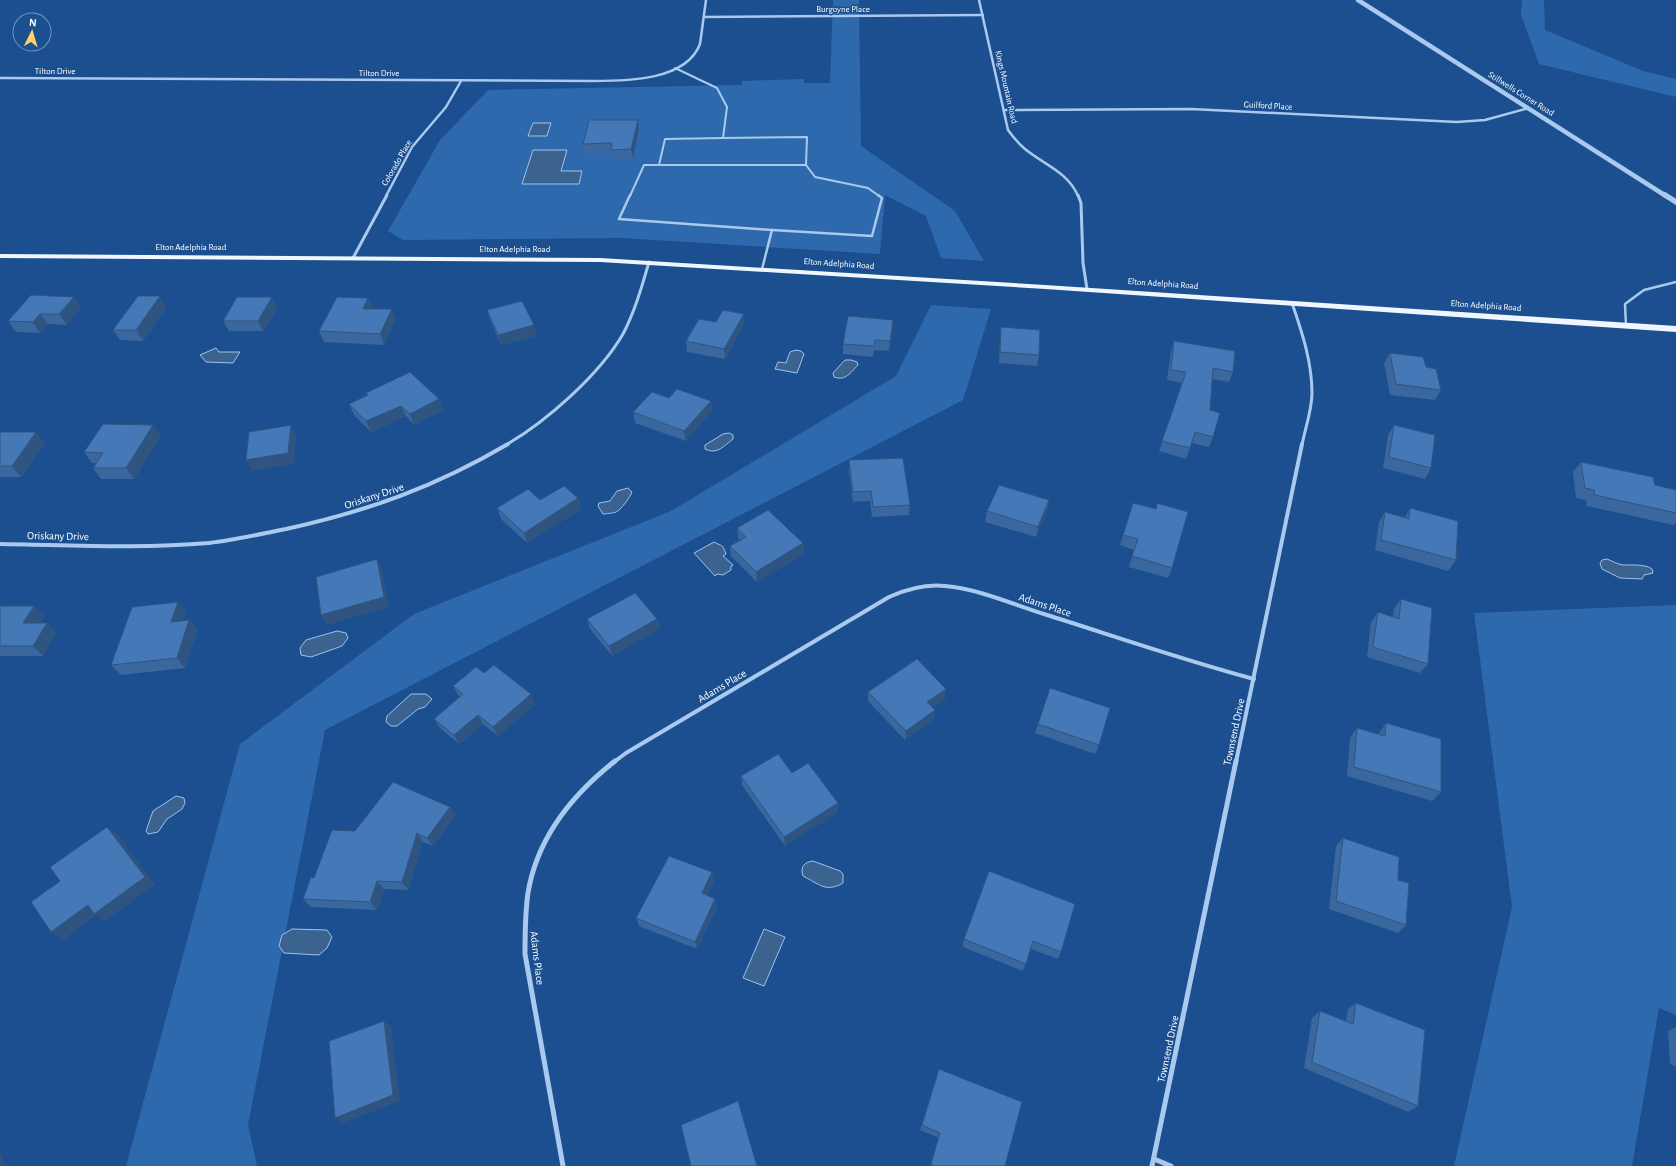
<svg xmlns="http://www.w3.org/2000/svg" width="1676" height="1166" font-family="'Alegreya Sans',sans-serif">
	<rect width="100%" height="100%" fill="#1b4f8f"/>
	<g fill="#2e69ad">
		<polygon points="833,0 859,0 861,146 955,211 984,261 941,258 926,216 885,195 880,254 622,238 403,240 388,231 440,140 488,90 742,85 742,81 804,79 804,83 830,83"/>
		<polygon points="1522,0 1544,0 1545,30 1643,71 1676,79 1676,97 1539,64 1521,15"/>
		<polygon points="931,305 991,309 963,400 325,730 248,1125 257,1166 126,1166 240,744 414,614 671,511 896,376"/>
		<polygon points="1676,605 1676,1015 1659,1008 1632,1166 1454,1166 1512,907 1474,613"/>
	</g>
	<g fill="#3c6290" stroke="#9cc4f0">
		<polygon points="533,123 551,123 547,136 528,136"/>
		<polygon points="533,150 567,150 561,171 582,171 579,184 522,184"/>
		<polygon points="216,348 219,352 240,352 233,363 206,362 200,355"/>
		<polygon points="796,350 801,351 804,354 797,373 775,369 778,362 786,363 790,352"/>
		<path d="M845,360H851L857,362L858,365C850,373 846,381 834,377L833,373Z"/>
		<path d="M729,433L733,435V439C724,446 717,455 705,449V445L723,434Z"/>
		<path d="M628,488L632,492C631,496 620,511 616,512C614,513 605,514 603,514L598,506L599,503L610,501L617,491Z"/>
		<path d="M714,542C723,547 722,543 726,554L723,556L733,565L731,566V570L723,575L717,574L715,576L694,553Z"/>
		<path d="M1607,559C1612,561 1617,564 1623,565C1631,565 1646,564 1652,569L1653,573L1644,575L1642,579L1620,578L1602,569L1600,563L1602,560Z"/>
		<polygon points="337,631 346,633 348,638 342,646 311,657 301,655 300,648 306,640"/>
		<polygon points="411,694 426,694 432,699 425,707 418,709 397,726 391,726 386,722 387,716"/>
		<polygon points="176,796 184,798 185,803 182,809 167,819 158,832 148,834 146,831 153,811"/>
		<path d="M813,861L840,871L843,874V883C826,893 819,884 803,876C800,867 804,862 813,861Z"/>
		<polygon points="292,929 327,930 332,937 327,948 319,955 284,953 279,946 282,935"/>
		<polygon points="764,929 785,937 764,986 743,978"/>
	</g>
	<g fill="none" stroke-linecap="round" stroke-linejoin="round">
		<g stroke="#a9c9ee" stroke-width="2">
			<polyline points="659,165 665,139 723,138"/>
			<polyline points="806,165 815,177 868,188 879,196"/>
			<polyline points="630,196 644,165 806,165 807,137 723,138 727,107 717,88 675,68"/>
		</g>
		<g stroke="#a9c9ee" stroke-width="2.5">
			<polyline points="630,195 619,219 772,230 762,269"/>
			<polyline points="772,230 872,236 882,198 878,195"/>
			<polyline points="1626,326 1625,304 1644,290 1676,282"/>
		</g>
		<g stroke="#a9c9ee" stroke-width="2.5">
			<path d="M979,0L1008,130C1013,137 1018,143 1025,149C1043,164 1068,172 1078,196"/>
			<polyline points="704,17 983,15"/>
			<path d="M0,78L593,81C626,81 686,81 700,44L706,0"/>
			<polyline points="1004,110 1191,109 1457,122 1485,120 1529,108"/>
			<polyline points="386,196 412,147 446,107 461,81"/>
		</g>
		<g stroke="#a9c9ee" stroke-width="3">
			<polyline points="1078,195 1081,203 1083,263 1087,289"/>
			<polyline points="353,258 387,195"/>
			<path d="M1292,303C1302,332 1312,362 1312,393C1312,410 1305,429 1302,445"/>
			<path d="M506,445C547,421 599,375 623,334C635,311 642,286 649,262"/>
		</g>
		<g stroke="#a9c9ee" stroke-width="4">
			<path d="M0,544C69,545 139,549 209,543C235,540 260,534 286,529C368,511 435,487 508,444"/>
			<path d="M614,762L626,753L889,597C907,589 925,584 945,586C979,589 1012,604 1044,614C1114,636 1183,660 1254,679"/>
			<polyline points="1236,762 1302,444"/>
		</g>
		<g stroke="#a9c9ee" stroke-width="5">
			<polyline points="1154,1159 1171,1166"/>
			<path d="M563,1166L525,954C525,933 525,913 528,893C537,838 573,794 615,761"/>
			<polyline points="1152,1166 1236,761"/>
		</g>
		<polyline stroke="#a9c9ee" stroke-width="4.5" points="1358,0 1666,196"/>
		<polyline stroke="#a9c9ee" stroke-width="5.5" points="1665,195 1676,202"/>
		<polygon fill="#f0f6ff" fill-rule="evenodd" points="0,254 600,258 1045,285 1676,326 1676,332 1045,289 600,262 0,258"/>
	</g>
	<g fill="#3a679d">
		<polygon points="638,120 639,129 633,158 613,159 611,153 584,153 583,144"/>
		<polygon points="74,297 81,307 67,325 48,324 40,333 16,332 8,321"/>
		<polygon points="272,297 277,308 263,331 229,331 223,321"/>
		<polygon points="166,307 143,341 120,340 113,330"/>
		<polygon points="373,308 373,309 396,319 384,345 324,342 319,331"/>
		<polygon points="487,310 537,336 501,345 490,320"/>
		<polygon points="744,314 744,324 725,359 687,352 686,341 716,322"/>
		<polygon points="1001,327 1039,355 1037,366 999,363 1000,337"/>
		<polygon points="893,330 889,351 874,350 873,357 843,354 843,344"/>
		<polygon points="1174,341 1233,372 1229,382 1212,379 1210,410 1213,437 1209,447 1192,443 1186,459 1159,451 1182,383 1167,380 1171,352"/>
		<polygon points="1390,353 1426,367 1441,390 1435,400 1390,395 1384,363"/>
		<polygon points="366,393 443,410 414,425 406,416 371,432 354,415 349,404 367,395"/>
		<polygon points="669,398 711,401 712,411 686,441 635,423 633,412"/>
		<polygon points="1394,425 1431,468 1425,479 1383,468 1388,435"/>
		<polygon points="0,432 45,443 21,477 0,477"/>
		<polygon points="161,436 134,479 101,479 93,468 96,463 92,463 84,452"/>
		<polygon points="849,460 910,505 909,515 872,517 870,501 853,502 849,471"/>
		<polygon points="1581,462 1655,485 1676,490 1676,522 1674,525 1587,506 1586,500 1576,498 1573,472"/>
		<polygon points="578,498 581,509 527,543 501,519 497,508 540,500"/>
		<polygon points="1049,500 1047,511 1036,537 985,522 987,511"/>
		<polygon points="1133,503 1172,568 1168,578 1129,567 1134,550 1120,545"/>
		<polygon points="1410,508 1456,560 1448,571 1375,550 1379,522 1385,512 1405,517"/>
		<polygon points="737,528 803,543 804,553 757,582 731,556 730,546 740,540 738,538"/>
		<polygon points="1401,599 1428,664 1420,673 1367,657 1371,622 1378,612 1393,617 1394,609"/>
		<polygon points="0,606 34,606 44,616 39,623 47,623 56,633 43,656 0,656"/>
		<polygon points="186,612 183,621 189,620 197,630 185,668 121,675 111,665"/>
		<polygon points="587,619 657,619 660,628 612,656 590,629"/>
		<polygon points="484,673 535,704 498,736 483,724 459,744 440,728 434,719 460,697 458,695 453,686"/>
		<polygon points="946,689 945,699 932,707 934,720 905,740 868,701 868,692"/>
		<polygon points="1386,723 1441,792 1432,801 1347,776 1350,738 1357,728 1378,735 1379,733"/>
		<polygon points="1038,724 1099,745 1095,754 1035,733"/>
		<polygon points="792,773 838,812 785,846 742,785 741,776"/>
		<polygon points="450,807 455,815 433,846 423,842 408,890 384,889 377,910 311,907 303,899 355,831"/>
		<polygon points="1343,838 1398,880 1406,925 1398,933 1329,909 1336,846"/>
		<polygon points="989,871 1061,952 1058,959 1031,949 1023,971 963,947 964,939"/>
		<polygon points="714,881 707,896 715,899 717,907 697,949 639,926 636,918"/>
		<polygon points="1356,1003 1418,1106 1408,1112 1304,1068 1312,1018 1320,1011 1346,1022 1348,1009"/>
		<polygon points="1676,1027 1676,1067 1670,1064 1668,1031"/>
		<polygon points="939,1069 1005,1166 930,1166 939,1138 920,1130"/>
	</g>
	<g fill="#305480">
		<polygon points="638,120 639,129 633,158 631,149"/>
		<polygon points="160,296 166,307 143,341 136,330"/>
		<polygon points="74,297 81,307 67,325 59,314"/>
		<polygon points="272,297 277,308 263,331 258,321"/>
		<polygon points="368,298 373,308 368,319 363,309"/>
		<polygon points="392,309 396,319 384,345 380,334"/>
		<polygon points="40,314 48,324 40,333 33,322"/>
		<polygon points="744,314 744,324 725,359 724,349"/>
		<polygon points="893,320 893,330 889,351 890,341"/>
		<polygon points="534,325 537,336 501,345 498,335"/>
		<polygon points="439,399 443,410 414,425 410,414"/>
		<polygon points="711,401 712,411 686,441 684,431"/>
		<polygon points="401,406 406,416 371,432 366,421"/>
		<polygon points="153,425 161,436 134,479 126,468"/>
		<polygon points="291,425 296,436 294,464 252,471 246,460"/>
		<polygon points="36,432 45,443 21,477 12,466"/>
		<polygon points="578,498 581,509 527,543 524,533"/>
		<polygon points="1049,500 1047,511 1036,537 1038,527"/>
		<polygon points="803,543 804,553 757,582 756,572"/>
		<polygon points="377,559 382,570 389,607 327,625 321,615"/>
		<polygon points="178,602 186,612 179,632 171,622"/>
		<polygon points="34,606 44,616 33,633 23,623"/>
		<polygon points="657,619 660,628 612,656 609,646"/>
		<polygon points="189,620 197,630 185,668 177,658"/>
		<polygon points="47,623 56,633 43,656 33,646"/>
		<polygon points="946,689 945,699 926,711 927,702"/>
		<polygon points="531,694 535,704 498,736 493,727"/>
		<polygon points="935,710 934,720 905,740 906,731"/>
		<polygon points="478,715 483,724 459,744 454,735"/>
		<polygon points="838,803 838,812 785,846 784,837"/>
		<polygon points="450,807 455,815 433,846 427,838"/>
		<polygon points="107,827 118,835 155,885 105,921 96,915 63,940 51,932"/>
		<polygon points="417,833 423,842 408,890 402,882"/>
		<polygon points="712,872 714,881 704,901 702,893"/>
		<polygon points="377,881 384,889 377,910 370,902"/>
		<polygon points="715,899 717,907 697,949 695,942"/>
		<polygon points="384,1021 391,1027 400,1101 343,1123 335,1118"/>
		<polygon points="0,1151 6,1166 0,1166"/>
	</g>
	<g fill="#4478b7" stroke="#305480">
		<polygon points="589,120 638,120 631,149 611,150 612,143 583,144"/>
		<polygon points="31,295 74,297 59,314 40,314 33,322 8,321"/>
		<polygon points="138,296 160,296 136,330 113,330"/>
		<polygon points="237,297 272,297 258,321 223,321"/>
		<polygon points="337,297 368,298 363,309 392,309 380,334 319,331"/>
		<polygon points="522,301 534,325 498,335 487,310"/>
		<polygon points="723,310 744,314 724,349 686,341 699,319 716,322"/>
		<polygon points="848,316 893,320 890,341 875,340 874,346 843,344"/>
		<polygon points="1001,327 1040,330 1039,355 1000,352"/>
		<polygon points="1174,341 1235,351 1233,372 1213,368 1210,410 1220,413 1213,437 1195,432 1190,448 1162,441 1186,372 1171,370"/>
		<polygon points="1390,353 1423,357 1426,367 1436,369 1441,390 1396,384"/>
		<polygon points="410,372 439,399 410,414 401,406 366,421 349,404 368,395 366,393"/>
		<polygon points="677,389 711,401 684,431 633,412 652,392 669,398"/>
		<polygon points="103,424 153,425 126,468 93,468 103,453 84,452"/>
		<polygon points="291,425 288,453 246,460 249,432"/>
		<polygon points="1394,425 1435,435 1431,468 1389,457"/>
		<polygon points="0,432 36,432 12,466 0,466"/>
		<polygon points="903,458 910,505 873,507 871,491 853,492 849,460"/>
		<polygon points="1581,462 1653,477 1655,485 1676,490 1676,513 1595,495 1594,490 1585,488"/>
		<polygon points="999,485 1049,500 1038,527 987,511"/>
		<polygon points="564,486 578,498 524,533 497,508 528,489 540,500"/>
		<polygon points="1133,503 1156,509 1157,503 1188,512 1172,568 1132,556 1138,539 1123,535"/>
		<polygon points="1410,508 1458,521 1456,560 1381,540 1385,512 1409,519"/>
		<polygon points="768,510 803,543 756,572 730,546 746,537 737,528"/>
		<polygon points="377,559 384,597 321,615 316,577"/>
		<polygon points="635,593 657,619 609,646 587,619"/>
		<polygon points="1401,599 1432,608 1428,664 1373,647 1378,612 1399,619"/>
		<polygon points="178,602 171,622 189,620 177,658 111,665 132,607"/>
		<polygon points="0,606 34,606 23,623 47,623 33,646 0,646"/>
		<polygon points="917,659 946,689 927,702 935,710 906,731 868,692"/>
		<polygon points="494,665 531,694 493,727 478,715 454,735 434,719 463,694 453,686 476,667 484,673"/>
		<polygon points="1050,688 1110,708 1099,745 1038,724"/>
		<polygon points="1386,723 1441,739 1441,792 1354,767 1357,728 1385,736"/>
		<polygon points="778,754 792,773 808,763 838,803 784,837 741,776"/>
		<polygon points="393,782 450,807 427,838 417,833 402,882 377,881 370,902 303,899 311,877 314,878 332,830 355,831"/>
		<polygon points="107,827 145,877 94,914 88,905 51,932 31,902 60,881 50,867"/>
		<polygon points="1343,838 1399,857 1398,880 1409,883 1406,925 1336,901"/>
		<polygon points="669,856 712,872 702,893 715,899 695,942 636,918"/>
		<polygon points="989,871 1075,904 1061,952 1033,941 1026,964 964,939"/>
		<polygon points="1356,1003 1425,1030 1418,1106 1312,1062 1320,1011 1353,1024"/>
		<polygon points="384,1021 393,1095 335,1118 329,1041"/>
		<polygon points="939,1069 1022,1102 1005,1166 935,1166 931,1164 940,1133 922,1125"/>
		<polygon points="738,1101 757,1166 691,1166 681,1125"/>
	</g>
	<g text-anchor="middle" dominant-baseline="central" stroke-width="3" stroke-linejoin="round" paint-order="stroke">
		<g font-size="9" fill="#fff" stroke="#1b4f8f">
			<text x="843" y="9">Burgoyne Place</text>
			<text x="55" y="71">Tilton Drive</text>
			<text x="379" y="73">Tilton Drive</text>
			<text transform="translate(1006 87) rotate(77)">Kings Mountain Road</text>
			<text transform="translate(1521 94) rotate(32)">Stillwells Corner Road</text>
			<text transform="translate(1268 106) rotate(3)">Guilford Place</text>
			<text transform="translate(397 163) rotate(-60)">Colorado Place</text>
			<text x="191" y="247">Elton Adelphia Road</text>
			<text x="515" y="249">Elton Adelphia Road</text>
			<text transform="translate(839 264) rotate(4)">Elton Adelphia Road</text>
			<text transform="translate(1163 284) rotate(4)">Elton Adelphia Road</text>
			<text transform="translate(1486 306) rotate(4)">Elton Adelphia Road</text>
		</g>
		<g font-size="11" fill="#fff" stroke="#1b4f8f">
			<text transform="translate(374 496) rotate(-18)">Oriskany Drive</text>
			<text transform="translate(58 536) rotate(1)">Oriskany Drive</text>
			<text transform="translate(1045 605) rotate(18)">Adams Place</text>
			<text transform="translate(722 686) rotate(-31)">Adams Place</text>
			<text transform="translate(1234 732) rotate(-78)">Townsend Drive</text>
			<text transform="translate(537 958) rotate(83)">Adams Place</text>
			<text transform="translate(1168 1049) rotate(-78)">Townsend Drive</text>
		</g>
	</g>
	<g transform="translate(32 32) rotate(5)"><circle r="19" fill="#1b4f8f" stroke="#7695bc"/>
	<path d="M0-3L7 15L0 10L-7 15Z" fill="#ffd166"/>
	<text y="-6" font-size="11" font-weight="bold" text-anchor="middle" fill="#ffffff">N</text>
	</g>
</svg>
